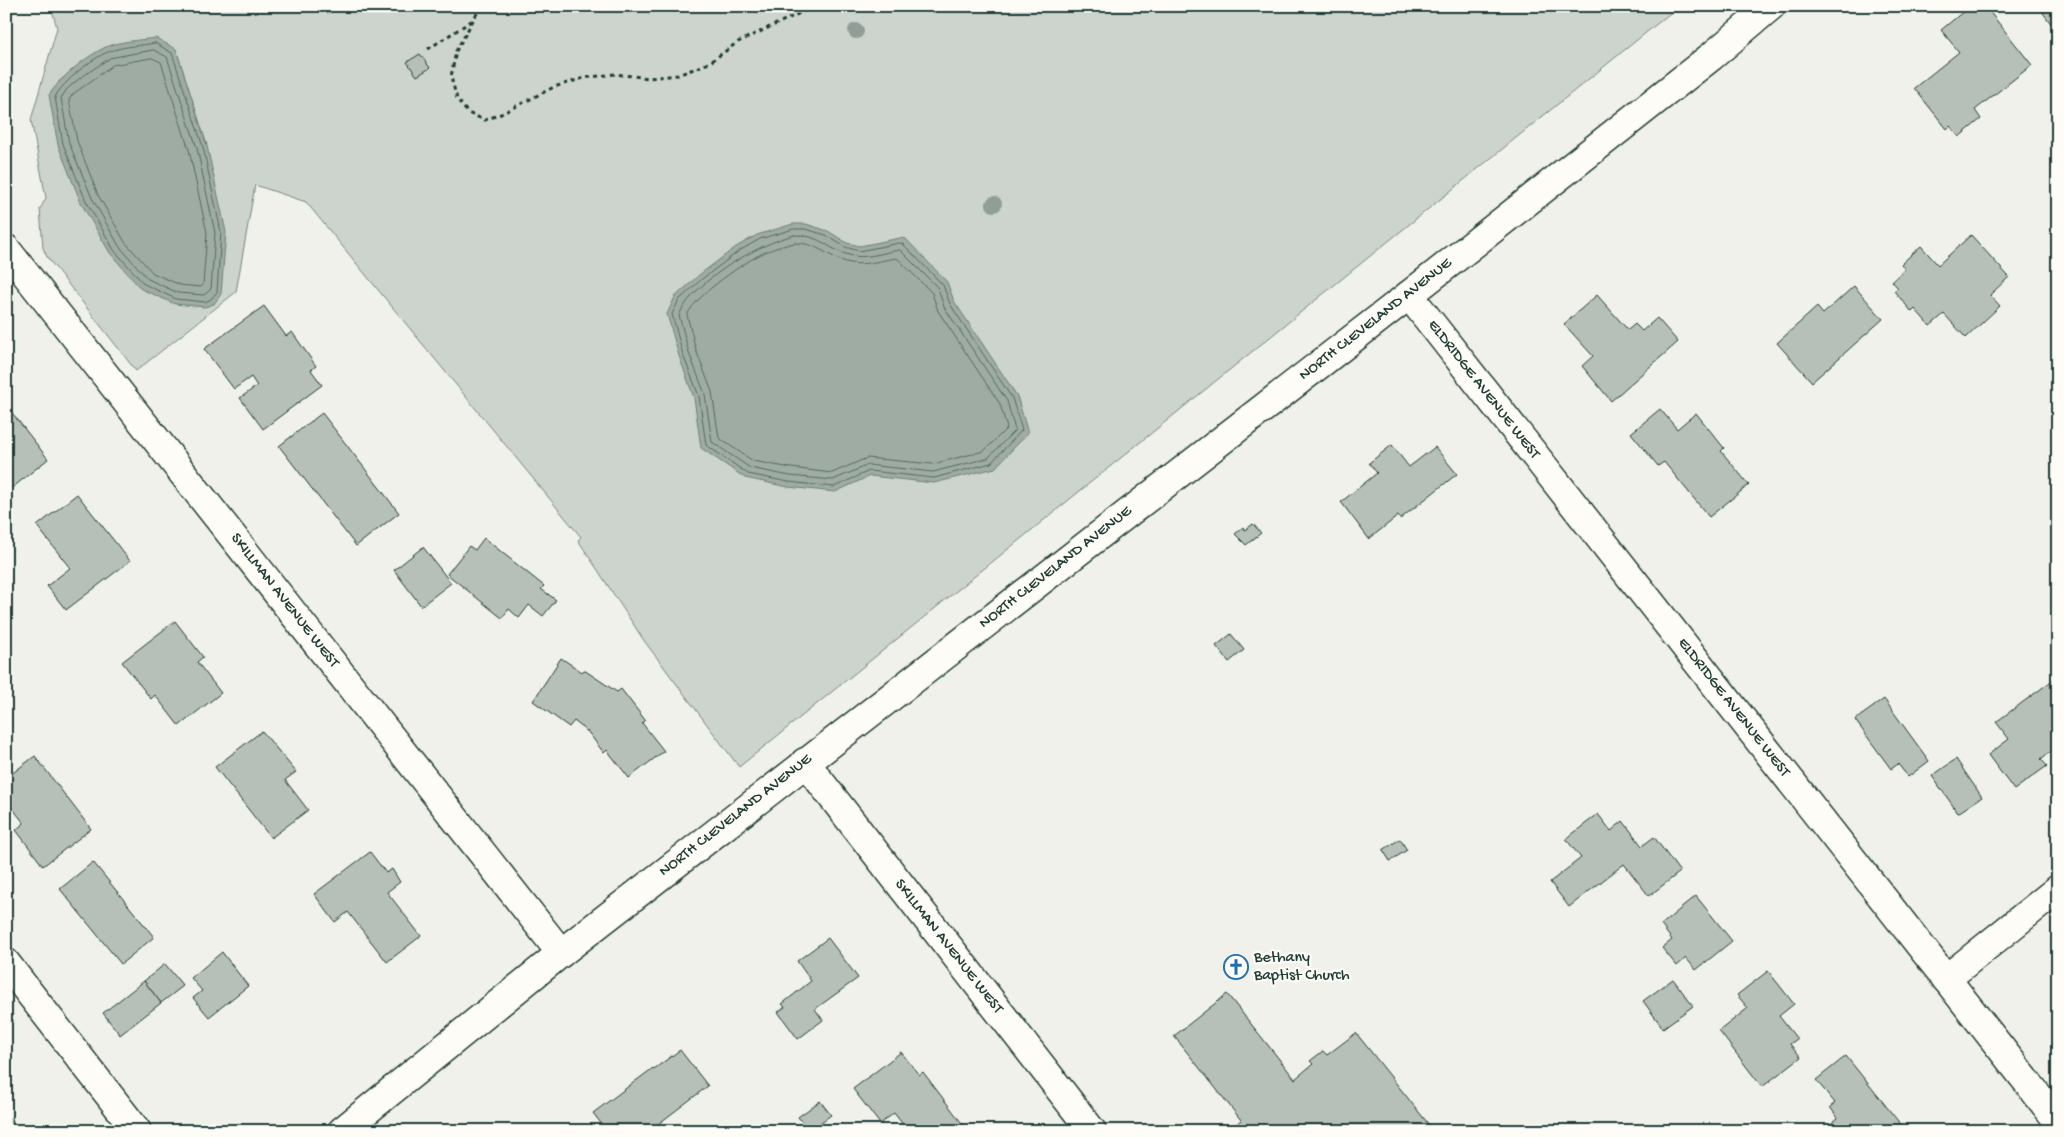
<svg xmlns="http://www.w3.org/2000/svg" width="2064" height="1137" font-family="'Gochi Hand',sans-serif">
	<rect width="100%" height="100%" fill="#f0f1eb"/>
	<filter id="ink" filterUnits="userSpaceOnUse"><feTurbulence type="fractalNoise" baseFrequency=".02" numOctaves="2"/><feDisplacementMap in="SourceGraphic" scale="10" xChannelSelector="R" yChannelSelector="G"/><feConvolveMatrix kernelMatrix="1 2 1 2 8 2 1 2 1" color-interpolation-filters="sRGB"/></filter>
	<g filter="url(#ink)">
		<path fill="#cdd3cd" stroke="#768880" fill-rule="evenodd" d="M51,6H1679L739,767L645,642L578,540L581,537L306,202L255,185L236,292L136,371L47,257L43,248L40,209L46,198L31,120L57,28ZM106,47L176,49L207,145L58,82L74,69Z"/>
		<g fill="#9faca4" stroke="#6c8077">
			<path d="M156,38L176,49L207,146L226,232L221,294L214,304L205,307L175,304L141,289L110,253L81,203L58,145L49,95C61,77 86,56 106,47C119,41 142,40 156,38Z"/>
			<polygon points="793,224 806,224 828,231 847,243 860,246 900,238 906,239 947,282 954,301 1017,396 1028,433 995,468 934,483 870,476 835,492 788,487 745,478 701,448 694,398 679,356 667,314 675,297 699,275 736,247 757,235"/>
		</g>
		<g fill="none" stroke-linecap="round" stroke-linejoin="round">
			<g stroke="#526961" stroke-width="1">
				<path d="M155,43L172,53L203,147L221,232L217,292L211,299L205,302L176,299L144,284L114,250L86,201L63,144L55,97C63,82 92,58 108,52C122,46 140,46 155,43Z"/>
				<polygon points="154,50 167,57 197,148 215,233 211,289 204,295 178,293 148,279 119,246 92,198 69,143 61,98 67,89 80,78 110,58"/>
				<polygon points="152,58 161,62 189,150 207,233 203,285 201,287 180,285 153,273 125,242 98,195 77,141 69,100 73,94 113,65"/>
				<polygon points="794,229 805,229 826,235 845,247 859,251 899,243 903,244 943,285 950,304 1012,398 1022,430 991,463 934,478 869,471 834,487 789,482 748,474 706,445 699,396 683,355 672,314 679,300 702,279 739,251 760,239"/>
				<path d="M794,235C820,234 828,250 849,255C866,260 883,252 900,250L938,288L944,307L1007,401L1015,430L988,458L933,472L868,465L833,480L790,476L750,468L712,442L705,394L689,353L679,315C695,280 758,244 794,235Z"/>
				<path d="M795,243C816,242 828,257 846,262C864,267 880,260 897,258L932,293L938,311L1000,404L1007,428L984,451L933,464L867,458L832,473L791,468L753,461L719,438L712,392L696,350L687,315C698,293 743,263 765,252C775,248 785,245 795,243Z"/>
			</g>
		</g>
		<g fill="#b6bfb8" stroke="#1f3d34">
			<polygon points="1970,6 1985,6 2032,65 1975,110 1981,119 1959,137 1950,126 1947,129 1914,88 1959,52 1941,30"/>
			<polygon points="2038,6 2058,6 2058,21 2052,25"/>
			<polygon points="420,54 430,68 417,76 407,62"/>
			<polygon points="1971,235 2009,277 1990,295 2000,306 1966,338 1944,314 1930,326 1915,309 1912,312 1894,291 1898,288 1892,281 1905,269 1901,264 1921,246 1938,265"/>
			<polygon points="1854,286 1883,319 1812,382 1777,343 1817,307 1823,314"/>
			<polygon points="1597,295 1628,330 1635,324 1642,331 1657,318 1678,342 1611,401 1582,366 1593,356 1564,324"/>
			<polygon points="264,306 286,336 292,332 316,366 311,370 322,385 263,429 240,398 257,386 251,377 234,389 204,349"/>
			<polygon points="6,405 48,459 12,488 6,480"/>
			<polygon points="1660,409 1677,429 1696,413 1724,448 1721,451 1749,485 1709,517 1664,462 1658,466 1631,433"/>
			<polygon points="322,413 399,513 356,546 279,446"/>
			<polygon points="1392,445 1409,467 1435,447 1457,474 1400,519 1398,516 1369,539 1341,502 1377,473 1369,463"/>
			<polygon points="77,494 130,561 66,610 47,586 70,568 37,526"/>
			<polygon points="1253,524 1261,533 1246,545 1235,534 1243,527 1245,530"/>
			<polygon points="484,538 544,586 541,589 556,600 543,616 529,605 519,618 509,609 502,618 447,574 469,546 475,550"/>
			<polygon points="423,547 451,583 421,606 394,570"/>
			<polygon points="175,621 203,657 197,662 221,693 179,726 155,695 151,699 122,662"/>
			<polygon points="1231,634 1244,650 1229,662 1216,646"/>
			<polygon points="561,658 582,672 584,670 617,692 621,689 645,720 642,723 664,751 629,778 607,750 604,753 588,732 574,721 569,727 533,701"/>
			<polygon points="2057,677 2058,746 2041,759 2047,766 2014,790 1988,755 2009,739 1996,722"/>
			<polygon points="1884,699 1929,761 1908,777 1898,764 1891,769 1855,720"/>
			<polygon points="262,731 296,772 285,780 308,810 271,838 215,767"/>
			<polygon points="35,756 91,829 43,866 16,830 24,823 6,800 6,778"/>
			<polygon points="1956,759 1982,797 1958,813 1932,776"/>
			<polygon points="1598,814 1611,831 1623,821 1642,846 1654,837 1680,872 1649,896 1624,864 1569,907 1550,882 1581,858 1566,839"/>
			<polygon points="1400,839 1407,850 1390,861 1383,850"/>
			<polygon points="370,852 386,873 392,869 400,882 387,892 421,936 387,962 348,912 335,922 314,894"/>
			<polygon points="93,862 154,937 121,964 60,889"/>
			<polygon points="1696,896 1732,941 1696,970 1686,958 1677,966 1662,948 1672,940 1661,925"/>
			<polygon points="828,938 858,978 815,1009 823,1020 798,1039 778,1012 785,1007 782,1004 811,981 797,961"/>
			<polygon points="222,952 248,986 209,1017 193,998 202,991 191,978"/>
			<polygon points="165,964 183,986 161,1003 144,981"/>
			<polygon points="1768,971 1794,1004 1779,1016 1797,1039 1790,1044 1801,1057 1762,1087 1719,1031 1748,1008 1737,995"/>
			<polygon points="1673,979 1693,1006 1663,1028 1643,1001"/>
			<polygon points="144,981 161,1003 120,1035 103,1013"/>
			<polygon points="1227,994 1295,1079 1313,1064 1310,1061 1323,1051 1327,1055 1356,1033 1434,1131 1228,1131 1241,1120 1174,1036"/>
			<polygon points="680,1050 708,1086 649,1131 607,1131 593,1113 653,1068 654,1069"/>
			<polygon points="901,1052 919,1075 923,1072 964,1126 957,1131 908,1131 894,1113 880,1124 853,1089"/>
			<polygon points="1846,1056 1906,1131 1823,1130 1838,1118 1830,1107 1835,1103 1816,1080"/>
			<polygon points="820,1101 831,1115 809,1131 798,1117"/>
			<polygon points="6,1114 20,1131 6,1131"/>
		</g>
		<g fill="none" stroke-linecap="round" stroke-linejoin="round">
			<defs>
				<g id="minor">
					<polyline points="6,249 561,953"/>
					<polyline points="1409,295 2058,1121"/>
					<polyline points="805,762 1092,1131"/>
					<polyline points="6,963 137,1131"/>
					<polyline points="1946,979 2058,889"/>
				</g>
				<polyline id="secondary" points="342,1131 561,953 1409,295 1712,56 1771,6"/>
			</defs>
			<use href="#minor" stroke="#1f3d34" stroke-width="31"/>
			<use href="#secondary" stroke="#1f3d34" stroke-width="31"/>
			<g stroke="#1f3d34" stroke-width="3" stroke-dasharray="4 4" stroke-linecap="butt">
				<polyline points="481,6 456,51 451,77 457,99 468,113 485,120 501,114 554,87 584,78 615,74 649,78 678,75 709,63 738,42 815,6"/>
				<polyline points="428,49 473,20"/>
			</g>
			<use href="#minor" stroke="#fdfcf7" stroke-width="28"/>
			<use href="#secondary" stroke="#fdfcf7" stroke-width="28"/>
		</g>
		<g fill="#909e97">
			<circle cx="856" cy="31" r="8"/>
			<circle cx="994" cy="204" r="8"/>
		</g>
	</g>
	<defs>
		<symbol id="church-ring" viewBox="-11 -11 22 22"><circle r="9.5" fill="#fdfcf7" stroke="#1f6fb2" stroke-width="1.5"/><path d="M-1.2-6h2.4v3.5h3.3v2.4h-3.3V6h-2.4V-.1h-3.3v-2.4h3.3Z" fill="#1f6fb2"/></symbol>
	</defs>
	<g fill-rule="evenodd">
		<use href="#church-ring" x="1222" y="953" width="28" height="28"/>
	</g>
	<g text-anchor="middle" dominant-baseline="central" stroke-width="4.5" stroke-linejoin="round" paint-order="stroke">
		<g font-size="16" fill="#1f3d34" stroke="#fdfcf7">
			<text transform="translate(1376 320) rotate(-38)">NORTH CLEVELAND AVENUE</text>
			<text transform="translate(1483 390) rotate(52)">ELDRIDGE AVENUE WEST</text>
			<text transform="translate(1056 568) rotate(-38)">NORTH CLEVELAND AVENUE</text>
			<text transform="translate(284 601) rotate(52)">SKILLMAN AVENUE WEST</text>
			<text transform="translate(1733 708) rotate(52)">ELDRIDGE AVENUE WEST</text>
			<text transform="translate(736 816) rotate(-38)">NORTH CLEVELAND AVENUE</text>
			<text transform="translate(948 947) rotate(52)">SKILLMAN AVENUE WEST</text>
		</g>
		<g font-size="16" fill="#1f3d34" stroke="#fdfcf7" text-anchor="start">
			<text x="1254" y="958">Bethany<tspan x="1254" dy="18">Baptist Church</tspan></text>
		</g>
	</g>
	<rect width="2064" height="1137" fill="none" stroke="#fdfcf7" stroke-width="25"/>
	<rect x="12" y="12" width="2039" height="1112" fill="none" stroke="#1f3d34" stroke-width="2" filter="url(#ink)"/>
</svg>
